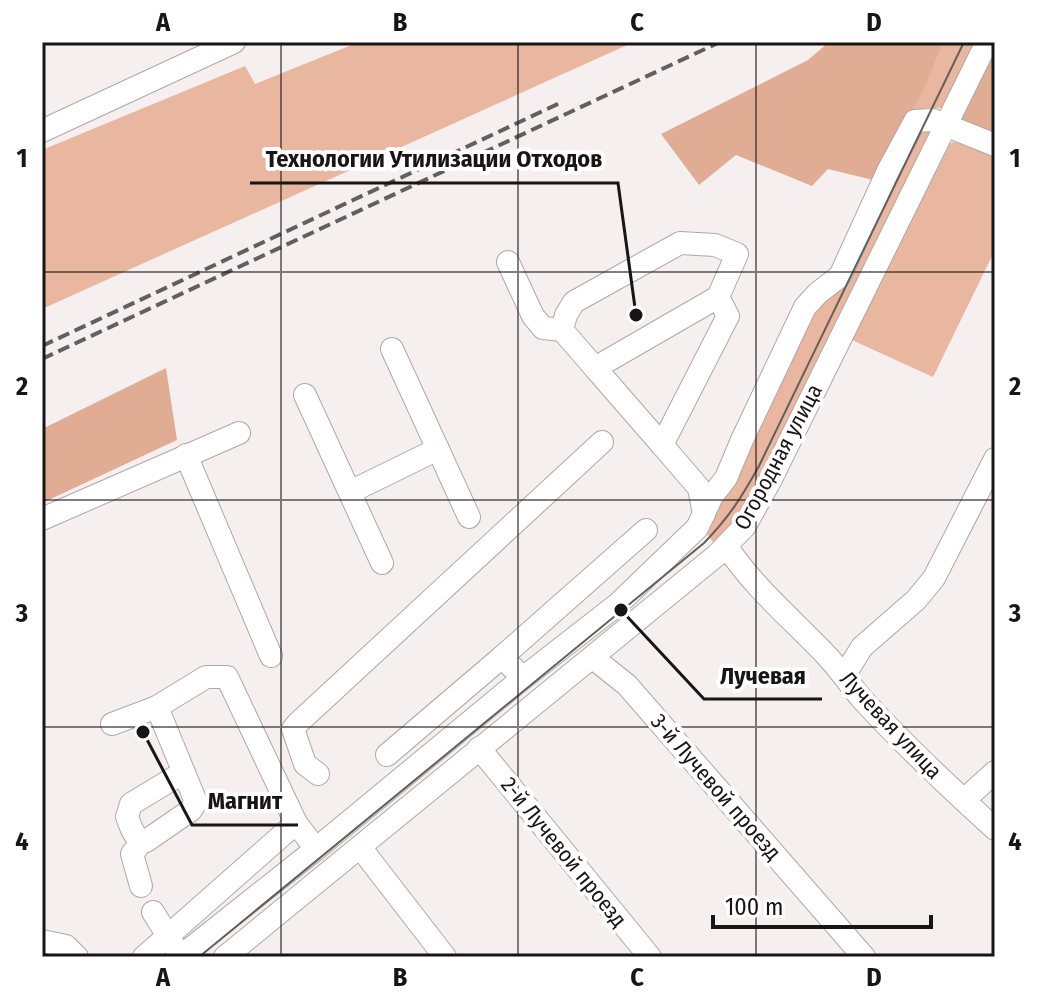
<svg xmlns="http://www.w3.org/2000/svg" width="1037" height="999" font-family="'Fira Sans Condensed',sans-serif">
	<rect width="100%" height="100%" fill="#f6eff0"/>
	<g fill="#e9b69f">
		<polygon points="359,42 634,42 42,309 42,150 245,66 255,84"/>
		<polygon points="943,42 978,42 945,108 926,108 909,116"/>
		<polygon points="937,125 739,521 714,543 707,534 708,515 760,408 916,130"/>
		<polygon points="953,142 963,143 995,154 995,250 933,377 852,340 945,147"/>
	</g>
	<g fill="#e0ac94">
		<polygon points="829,42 943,42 926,84 877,181 828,169 812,186 736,155 699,185 661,134 808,60"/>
		<polygon points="995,43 995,138 961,121 962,112"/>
		<polygon points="166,368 177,440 42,503 42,429"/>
	</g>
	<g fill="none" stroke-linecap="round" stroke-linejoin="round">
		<defs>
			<g id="minor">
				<polyline points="42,131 234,42"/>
				<polyline points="508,262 533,316 543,328 562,330"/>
				<polyline points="392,349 469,517"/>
				<polyline points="595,368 562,330 566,315 574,302 680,243 715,245 737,254 718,297"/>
				<polyline points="305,395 382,563"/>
				<polyline points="662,445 595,368 718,297 728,316 662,445 699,488 704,514"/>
				<polyline points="186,455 271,656"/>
				<polyline points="350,492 438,449"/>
				<polyline points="42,519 239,433"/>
				<path d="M727,547C755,589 793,620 827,656C840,670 850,685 862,699C904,745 949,787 995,829"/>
				<polyline points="593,658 627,685 864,957"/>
				<polyline points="843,673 849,668 862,647 916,600 934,578 995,459"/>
				<polyline points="523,678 502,657 646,530"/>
				<path d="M157,707L196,802L191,810L146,841C134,841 131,826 127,817L131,804L184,772"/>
				<polyline points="112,724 157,707 206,677 227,677 296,823 316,849 180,957"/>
				<polyline points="479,748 650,957"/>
				<polyline points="387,755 502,657"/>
				<polyline points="318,774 305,764 293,729 298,723 602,442"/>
				<polyline points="964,800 995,772"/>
				<polyline points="360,847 445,957"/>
				<polyline points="316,849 523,678 618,604 697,528 712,496 726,478 742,440 805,307 818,293 840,276 888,171 915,121 933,120 995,145"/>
				<polyline points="141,886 132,854 142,841"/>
				<polyline points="153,912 176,949"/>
				<polyline points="42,941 66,946 77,957"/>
				<polyline points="144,957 296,823"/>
				<polyline points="225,957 717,555 745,526 771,479 987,42"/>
			</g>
		</defs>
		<use href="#minor" stroke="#afa8a9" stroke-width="24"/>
		<use href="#minor" stroke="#fff" stroke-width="22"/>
		<path stroke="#625f5f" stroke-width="2" d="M199,957L704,543C730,516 741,498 759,466L964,42"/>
		<g stroke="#625f5f" stroke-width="4" stroke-dasharray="12 6" stroke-linecap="butt">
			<polyline points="42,346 560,103"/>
			<polyline points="42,359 720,42"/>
		</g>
	</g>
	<path fill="none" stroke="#171515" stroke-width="2" stroke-opacity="0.55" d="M281,42V957M518,42V957M756,42V957M42,272H995M42,500H995M42,727H995"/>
	<g text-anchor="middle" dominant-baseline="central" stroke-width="8" stroke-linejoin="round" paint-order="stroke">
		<g font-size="22" fill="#171515" stroke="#fff">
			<text transform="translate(778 457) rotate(-62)">Огородная улица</text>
			<text transform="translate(891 725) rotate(47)">Лучевая улица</text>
			<text transform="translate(716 787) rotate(49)">3-й Лучевой проезд</text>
			<text transform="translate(564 852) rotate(51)">2-й Лучевой проезд</text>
		</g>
	</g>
	<path fill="none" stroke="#171515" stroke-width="3" d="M636 315L618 183H250M621 610L704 699H822M143 732L192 825H298"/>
	<g fill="#171515" stroke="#fff" stroke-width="3">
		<circle cx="636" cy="315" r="8"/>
		<circle cx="621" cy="610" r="8"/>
		<circle cx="143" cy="732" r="8"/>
	</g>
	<g font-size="24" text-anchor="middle" font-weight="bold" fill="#171515" stroke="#fff" stroke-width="8" stroke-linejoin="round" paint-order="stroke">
		<text x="434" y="167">Технологии Утилизации Отходов</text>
		<text x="763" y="684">Лучевая</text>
		<text x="245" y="809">Магнит</text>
	</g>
	<rect width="1037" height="999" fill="none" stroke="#ffffff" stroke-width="88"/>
	<path d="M713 915v12h218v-12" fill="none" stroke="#171515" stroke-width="4"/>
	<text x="725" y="915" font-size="24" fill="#171515" stroke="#ffffff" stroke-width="6" paint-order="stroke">100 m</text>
	<rect x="44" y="44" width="949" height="911" fill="none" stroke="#171515" stroke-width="3"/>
	<g font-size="26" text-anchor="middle" font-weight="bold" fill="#171515">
		<text x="163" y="31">A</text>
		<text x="400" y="31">B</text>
		<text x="637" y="31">C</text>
		<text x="874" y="31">D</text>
		<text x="22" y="167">1</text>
		<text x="1015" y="167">1</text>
		<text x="22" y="395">2</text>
		<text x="1015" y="395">2</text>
		<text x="22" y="622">3</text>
		<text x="1015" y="622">3</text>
		<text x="22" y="850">4</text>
		<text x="1015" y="850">4</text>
		<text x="163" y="986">A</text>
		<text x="400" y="986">B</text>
		<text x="637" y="986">C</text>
		<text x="874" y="986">D</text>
	</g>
</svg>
